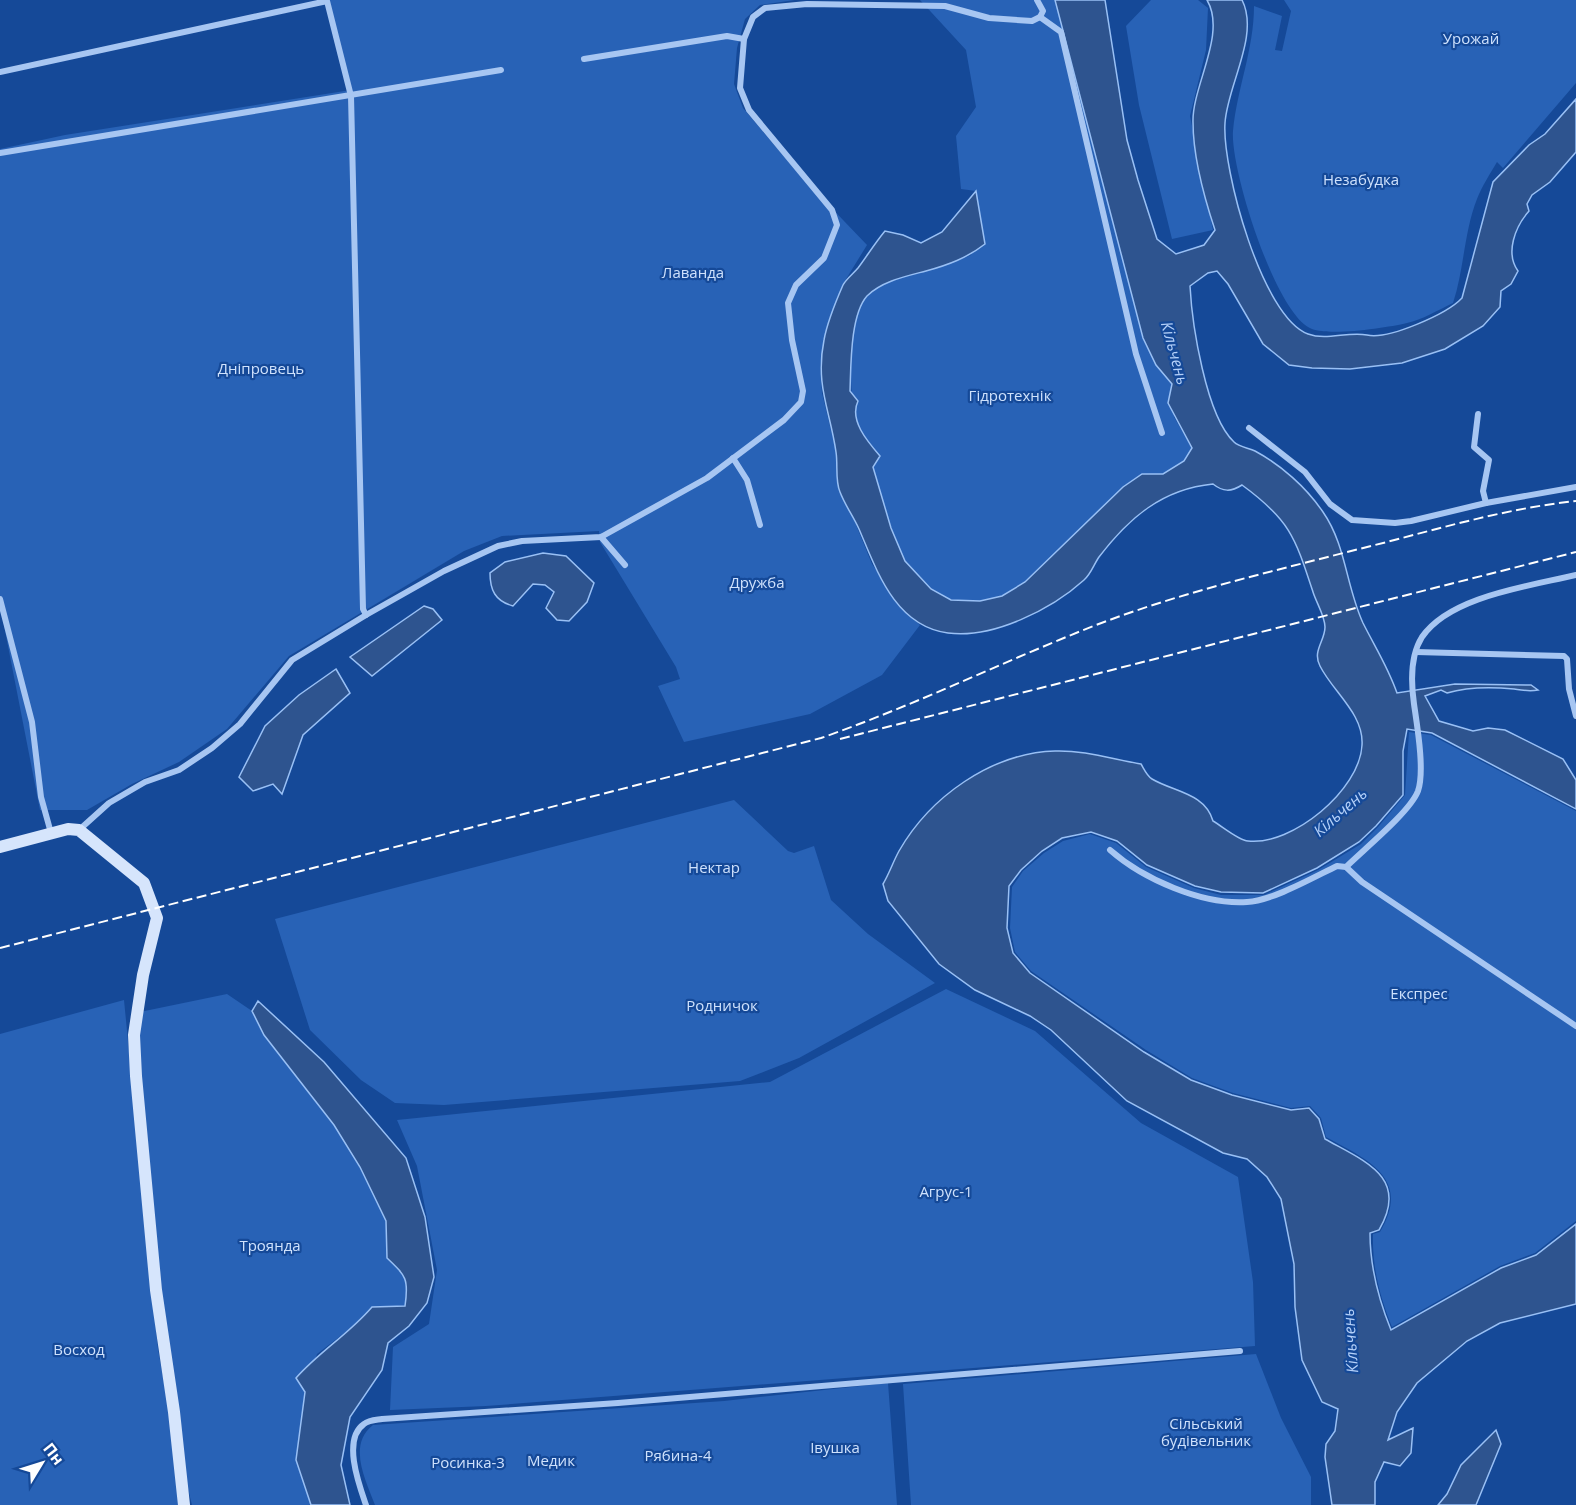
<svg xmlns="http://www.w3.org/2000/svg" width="1576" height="1505" font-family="'Open Sans',sans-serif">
	<rect width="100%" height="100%" fill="#154998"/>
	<g fill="#2862b6">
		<polygon points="327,0 795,0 760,5 745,19 737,48 734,84 743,108 798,173 867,245 843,284 829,320 820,366 822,393 836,451 839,491 850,510 872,564 902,609 920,625 882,675 810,714 684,742 658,686 680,679 676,667 600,542 599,531 502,536 464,551 289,656 227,729 179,762 132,784 87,810 40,810 0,605 0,149 65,135 351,90"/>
		<path d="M920,0H1055L1143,338L1156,365L1172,384L1174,417L1192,448L1184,461L1163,474H1142L1123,487L1025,582L1002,596L980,601L951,600L931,589L905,561L891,528L873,467L879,456C871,446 861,434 857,421C848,395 846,316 868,296C895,271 939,270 971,255L976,191L961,189L956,136L976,107L966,50Z"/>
		<polygon points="1151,0 1198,0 1208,8 1206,50 1190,116 1213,230 1172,239 1139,105 1126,26"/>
		<path d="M1284,0H1576V83L1503,168L1497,162C1490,174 1482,186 1477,199C1464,232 1464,270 1453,303C1438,310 1422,320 1407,323C1386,328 1331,336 1312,329C1276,316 1230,169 1233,131C1237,89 1254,49 1254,6L1282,16L1275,50L1282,51L1291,11Z"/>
		<path d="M1409,732L1431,735L1576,811V1221L1535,1253L1500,1266L1392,1327C1380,1297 1372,1267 1373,1234L1380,1232C1412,1178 1368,1160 1326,1137L1321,1118L1310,1106L1291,1108L1233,1093L1192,1078L1146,1050L1031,971L1015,952L1010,928L1012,887L1023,871L1044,853L1063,841L1090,834L1116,843L1146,867L1194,888L1221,895H1264L1318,870L1361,844L1378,827L1405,795Z"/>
		<polygon points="734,800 788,851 794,853 814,846 831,900 868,934 935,983 799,1058 740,1081 444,1105 395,1103 361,1080 310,1030 275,919"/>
		<polygon points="946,989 1035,1031 1141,1123 1238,1177 1253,1282 1255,1346 486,1406 390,1410 393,1347 429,1324 437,1270 417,1166 397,1120 770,1082"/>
		<path d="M227,994L252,1011L264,1035L334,1125L360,1167L386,1221L387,1258C407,1276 409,1279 405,1306L372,1307L360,1321L317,1354L305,1392L296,1460L311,1505H192L176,1441L135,1013Z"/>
		<polygon points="124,1000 158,1349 186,1505 0,1505 0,1034"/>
		<polygon points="1256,1354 1281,1418 1311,1477 1311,1505 911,1505 903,1384"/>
		<path d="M888,1383L897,1505H375C366,1481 347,1445 373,1425L724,1401Z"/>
	</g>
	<g fill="#2e548f" stroke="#99c0f5" stroke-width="1.5">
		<path d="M1055,0H1105L1127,140L1138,180L1157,239L1176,254L1204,245L1215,230C1204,197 1193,158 1193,122C1192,86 1227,34 1207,0H1242C1260,35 1227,86 1225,123C1222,169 1262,317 1308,334C1327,341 1348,331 1367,335C1388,340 1447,314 1462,298L1493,182L1529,145L1545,134L1576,99V152L1550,182L1532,195L1527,204L1529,211C1515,227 1505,253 1518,271L1511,284L1501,291L1500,307L1483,326L1445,349L1402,363L1350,369L1312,368L1289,365L1263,344L1228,284L1217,271L1208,273L1190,286C1192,324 1206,416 1234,442C1239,447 1249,448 1255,451C1281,465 1306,487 1323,512C1346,545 1346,586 1363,623C1375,647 1388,667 1397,693L1455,684L1531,685L1538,690C1528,692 1524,690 1514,689C1494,687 1467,687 1447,693L1441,690L1425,696L1439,721L1473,731L1488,728L1505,730L1563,759L1576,780V809L1432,733L1407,729L1403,751V795L1376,826L1359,842L1317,868L1263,893L1221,892L1195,886L1147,865L1117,841L1091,832L1062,838L1042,851L1021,870L1009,886L1007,928L1013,953L1030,973L1144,1052L1191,1080L1232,1095L1291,1110L1309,1108L1319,1119L1325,1139C1364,1161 1410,1177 1379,1230L1370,1233C1370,1267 1378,1298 1391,1330L1501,1268L1536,1255L1576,1224V1304L1500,1323L1467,1341L1417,1383L1397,1412L1388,1440L1413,1428L1411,1453L1400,1466L1384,1462L1375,1482V1505H1332L1325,1457L1326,1444L1335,1431L1338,1409L1322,1402L1302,1360L1295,1307L1294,1264L1281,1199L1267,1177L1247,1159L1223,1153L1127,1101L1051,1030L1030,1016L975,990L939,964L888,901L883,884C889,874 893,862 899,851C930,797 991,753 1055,751C1083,750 1112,759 1141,764C1144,769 1147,776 1152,779C1174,792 1205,793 1213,821C1222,826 1238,840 1248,841C1292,846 1360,790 1362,745C1364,714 1333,692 1320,666C1312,651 1325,641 1325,627C1325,616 1316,602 1313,592C1295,537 1290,520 1242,485C1231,492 1223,492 1213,484C1162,489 1129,518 1099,557C1094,564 1091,574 1084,580C1052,609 993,639 948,633C895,626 877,571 859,529C853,516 845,505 840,492C835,481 838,464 836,452C830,410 815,385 824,340C827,323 836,301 843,285C846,279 853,274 858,268C867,256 875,243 885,231L903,235L921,243L942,232L976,191L985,244C967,258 948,265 926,271C907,276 882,281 867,296C850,315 851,367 850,391L858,401C849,420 867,441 880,456L873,467L891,528L905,561L931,589L951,600L980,601L1002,596L1025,582L1123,487L1142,474H1163L1184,461L1192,448L1168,403L1172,384L1156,365L1143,338Z"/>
		<path d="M543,553L566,556L594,583L587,602L569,621L557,620L546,608L554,592L545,585L533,584L513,606C495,601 490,590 490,573L505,562Z"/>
		<polygon points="424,606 433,609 442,620 372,676 350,657"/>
		<polygon points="336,669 350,693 303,735 282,794 273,784 253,791 239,777 265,726 299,695"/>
		<path d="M258,1001L324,1062L406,1158L425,1217L434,1277L427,1303L409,1326L388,1343L382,1370L350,1417L341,1465L350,1505H311L296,1460L305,1392L296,1378C320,1351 349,1334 372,1307L405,1306C409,1279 406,1276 387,1258L386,1221L360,1167L334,1125L264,1035L252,1011Z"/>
		<polygon points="1496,1430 1501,1444 1476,1505 1438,1505 1447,1494 1461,1465"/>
	</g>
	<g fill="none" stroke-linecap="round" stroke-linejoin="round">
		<g stroke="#a7c6f2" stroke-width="6">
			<polyline points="1037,0 1043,11 1040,17"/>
			<polyline points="1040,17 1061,32 1136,354 1162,433"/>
			<polyline points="584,59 727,36 744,39"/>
			<polyline points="0,72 327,1 351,96 363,609 366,615"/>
			<polyline points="0,153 501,70"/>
			<polyline points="1478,414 1474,447 1489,460 1483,491 1486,503"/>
			<polyline points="1249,428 1305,472 1330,504 1352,520 1395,523 1411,521 1486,503 1576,487"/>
			<polyline points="733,458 747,480 760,525"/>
			<polyline points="601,537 625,565"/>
			<polyline points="0,599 32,722 41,797 51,833"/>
			<polyline points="1416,652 1564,656 1567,659 1569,689 1576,716"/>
			<polyline points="79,830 109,803 145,782 179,770 212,748 240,724 292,660 366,615 444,571 498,546 522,541 601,537 707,478 784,420 801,402 803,391 792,340 788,303 796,285 824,258 837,225 832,210 749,110 740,88 744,39 753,17 765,8 807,4 945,6 989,18 1032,21 1040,17"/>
			<path d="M1110,850C1143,879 1202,905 1247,902C1272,901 1314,877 1337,866L1346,867L1362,882L1576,1026"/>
			<path d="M1346,867C1363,850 1410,812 1418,791C1425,771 1417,725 1414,704C1411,683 1410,656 1422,637C1450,596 1530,586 1576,575"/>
			<path d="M366,1505C359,1485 342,1439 364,1424C369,1420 376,1420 382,1419L618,1403L1240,1351"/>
		</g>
		<polyline stroke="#d6e5fc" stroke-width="12" points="0,847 68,829 79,830 144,883 157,918 143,975 134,1035 136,1076 156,1290 174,1412 184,1505"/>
		<g stroke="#fff" stroke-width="2" stroke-dasharray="10 4.5" stroke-linecap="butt">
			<polyline points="840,739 1576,552"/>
			<path d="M0,948L821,738C910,707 994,666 1081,631C1170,595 1262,574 1355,550C1429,532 1500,509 1576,501"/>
		</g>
	</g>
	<g text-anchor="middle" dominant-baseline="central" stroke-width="4.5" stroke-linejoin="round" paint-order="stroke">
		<g font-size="15" fill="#cfe2fd" stroke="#154998">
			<text x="1471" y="38">Урожай</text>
			<text x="1361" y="179">Незабудка</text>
			<text x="693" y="272">Лаванда</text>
			<text x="261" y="368">Дніпровець</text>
			<text x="1010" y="395">Гідротехнік</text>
			<text x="757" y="582">Дружба</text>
			<text x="714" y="867">Нектар</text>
			<text x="1419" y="993">Експрес</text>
			<text x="722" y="1005">Родничок</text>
			<text x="946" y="1191">Агрус-1</text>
			<text x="270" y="1245">Троянда</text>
			<text x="79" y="1349">Восход</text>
			<text x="1206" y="1423">Сільський<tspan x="1206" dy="17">будівельник</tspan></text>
			<text x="835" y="1447">Івушка</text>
			<text x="678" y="1455">Рябина-4</text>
			<text x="551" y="1460">Медик</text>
			<text x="468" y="1462">Росинка-3</text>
		</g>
		<g font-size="16" font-style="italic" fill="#b4d0f9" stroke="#154998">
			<text transform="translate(1175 353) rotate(75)">Кільчень</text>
			<text transform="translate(1340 812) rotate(-41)">Кільчень</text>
			<text transform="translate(1350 1341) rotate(-94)">Кільчень</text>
		</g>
	</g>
	<g transform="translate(42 1463) rotate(52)" stroke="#154998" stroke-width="4.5" paint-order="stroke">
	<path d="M0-4.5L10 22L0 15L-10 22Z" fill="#ffffff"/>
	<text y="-9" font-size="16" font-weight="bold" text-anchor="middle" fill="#ffffff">Пн</text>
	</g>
</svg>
